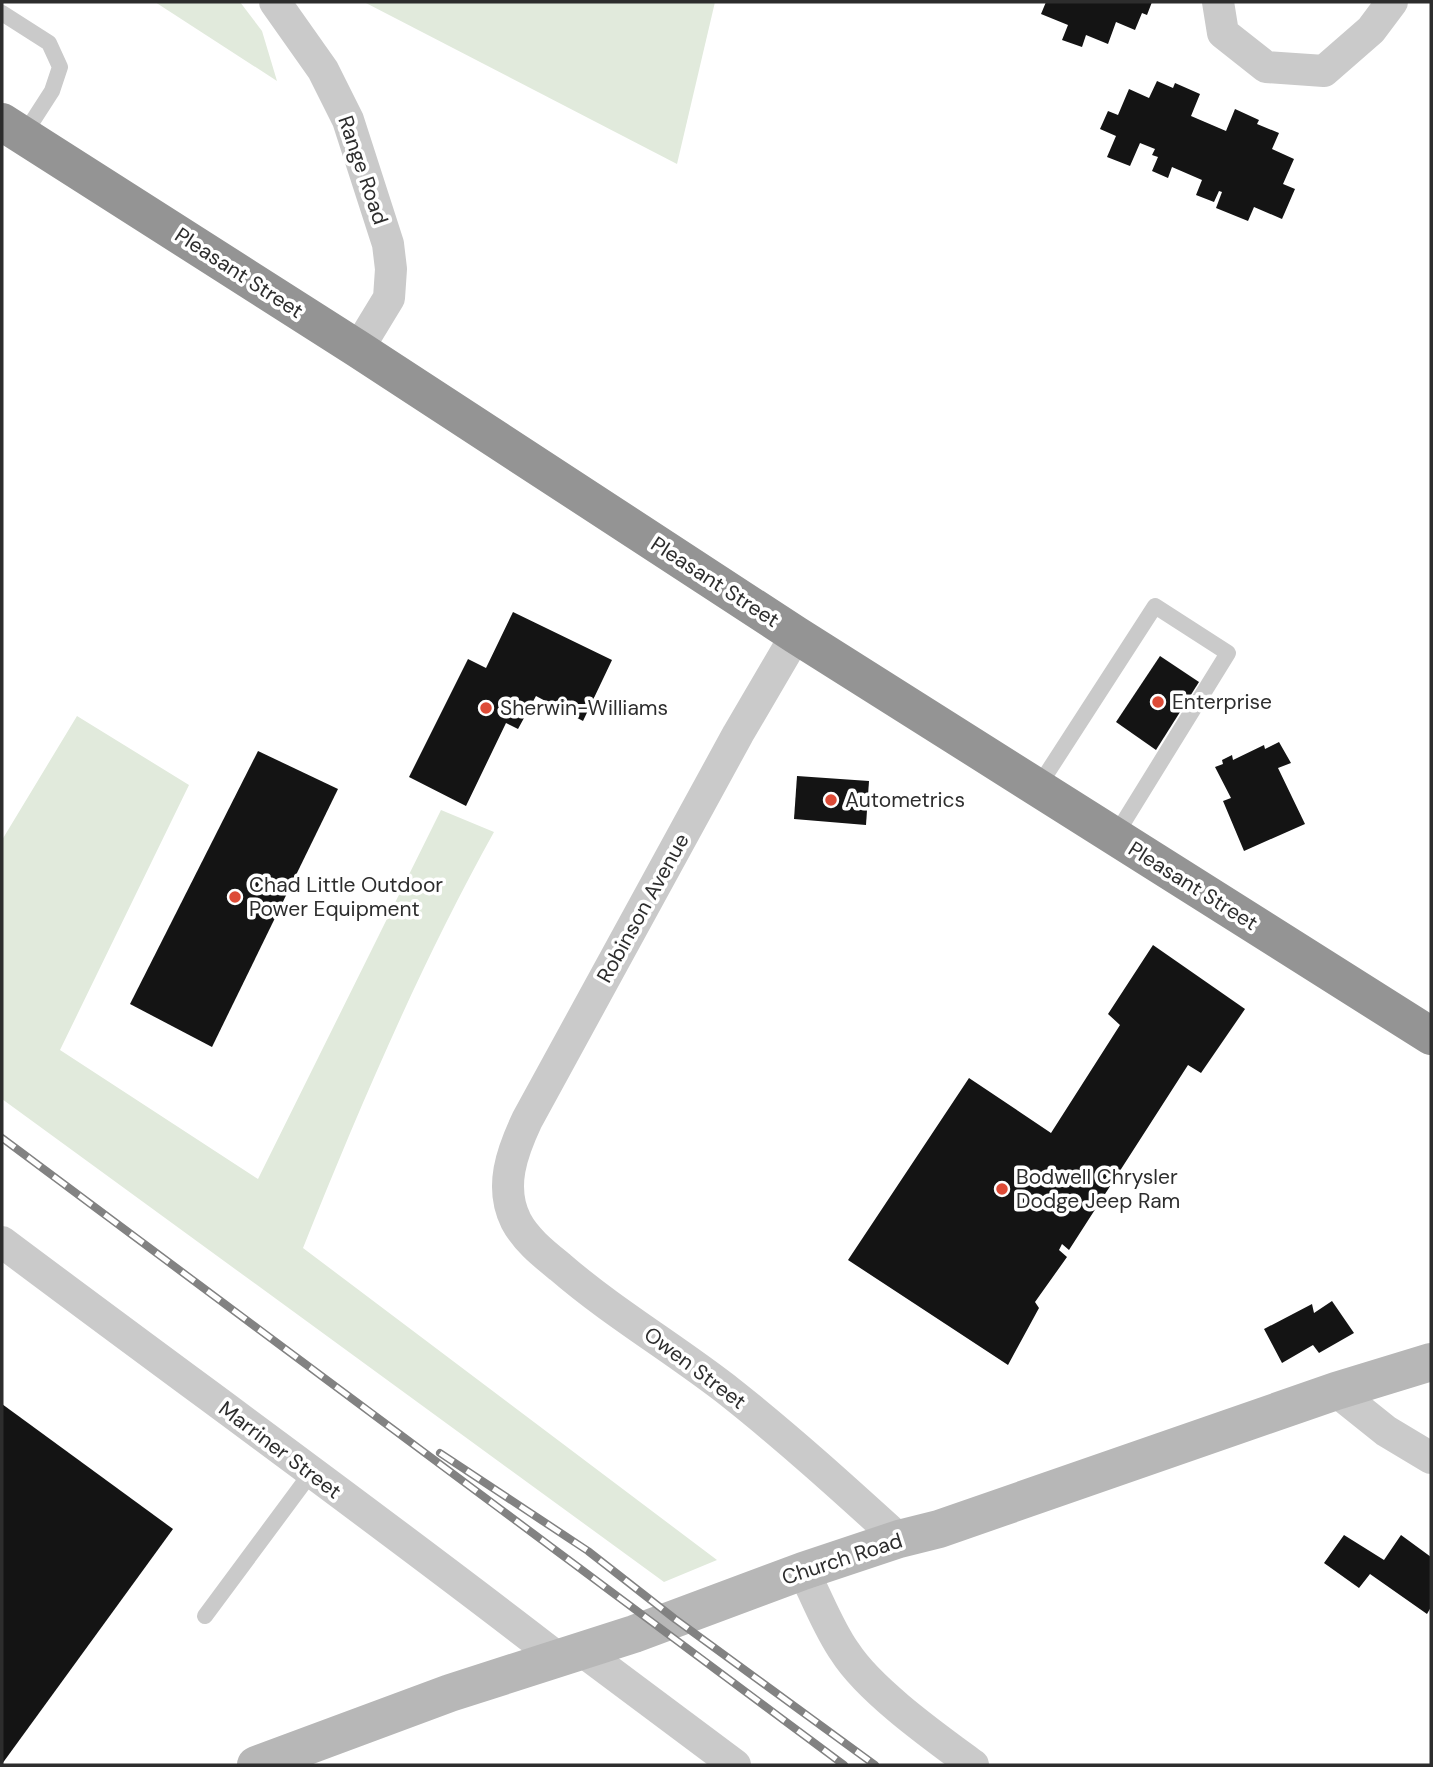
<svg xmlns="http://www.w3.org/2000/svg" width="1433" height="1767" font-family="'DM Sans',sans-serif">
	<rect width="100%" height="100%" fill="#fff"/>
	<g fill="#e1eadc">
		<polygon points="155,2 240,2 262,31 277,81"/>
		<polygon points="364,2 715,2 677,164"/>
		<path d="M77,716L189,785L60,1050L258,1179L441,810L494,832C420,965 360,1106 303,1248L717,1560L664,1582L2,1099V840Z"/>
	</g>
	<g fill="#141414">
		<polygon points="1046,2 1152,2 1147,15 1142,13 1135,30 1116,22 1108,44 1086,35 1082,47 1062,40 1068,25 1041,14"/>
		<polygon points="1157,81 1173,88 1175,83 1200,94 1191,116 1226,131 1235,109 1259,120 1257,124 1279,133 1272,149 1294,159 1283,184 1295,189 1282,219 1254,207 1248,221 1216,208 1222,192 1219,191 1214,202 1196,195 1202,180 1172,167 1168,178 1152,171 1158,157 1152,155 1155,149 1140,143 1130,166 1107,157 1116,136 1100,129 1108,111 1118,115 1129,89 1149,98"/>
		<polygon points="513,612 612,660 583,721 536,696 518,729 506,723 466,806 409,777 468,659 486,668"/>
		<polygon points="1160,656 1199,682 1156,750 1116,722"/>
		<polygon points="1279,742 1291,763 1278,768 1305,824 1244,851 1223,801 1231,798 1215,767 1223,764 1222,760 1232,755 1233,760 1264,745 1265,749"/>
		<polygon points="258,751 338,789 212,1047 130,1004"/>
		<polygon points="797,776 869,781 866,825 794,819"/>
		<polygon points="1153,945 1245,1009 1201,1073 1188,1065 1069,1250 1062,1244 1059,1250 1067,1257 1035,1302 1039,1308 1008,1365 848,1260 969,1078 1051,1133 1120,1025 1108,1014"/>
		<polygon points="1332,1301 1354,1333 1319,1353 1313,1345 1282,1363 1264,1329 1312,1304 1314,1313"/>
		<polygon points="2,1404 173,1529 2,1764"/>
		<polygon points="1344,1535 1384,1560 1401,1535 1431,1557 1431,1607 1427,1614 1370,1574 1359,1588 1324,1563"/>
	</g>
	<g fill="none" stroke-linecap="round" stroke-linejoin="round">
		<g stroke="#cacaca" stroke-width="16">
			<polyline points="2,13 49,43 60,67 52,91 23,136"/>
			<polyline points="1038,787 1155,606 1228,653 1115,836"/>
			<polyline points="205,1616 311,1473"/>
		</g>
		<g stroke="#cacaca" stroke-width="32">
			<polyline points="275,2 323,70 348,120 388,244 391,269 389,298 358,349"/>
			<polyline points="1218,2 1223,33 1266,67 1324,71 1371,30 1392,2"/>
			<path d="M796,635L738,734L527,1120C512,1152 499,1187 516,1221C526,1240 544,1254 560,1267C613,1313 675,1349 731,1393C789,1439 844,1489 899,1539"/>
			<path d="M2,1242C187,1381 375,1516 558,1658"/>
			<polyline points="1336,1391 1386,1431 1431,1458"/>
			<path d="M803,1571C817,1597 828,1628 845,1652C870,1691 935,1737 973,1765"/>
			<polyline points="581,1650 735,1765"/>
		</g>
		<polyline stroke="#b7b7b7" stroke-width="38" points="256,1765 450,1693 634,1634 803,1571 899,1539 939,1529 1336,1391 1431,1362"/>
		<polyline stroke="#949494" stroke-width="38" points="2,122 358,349 796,635 1431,1036"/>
		<defs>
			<g id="rail">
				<polyline points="2,1138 844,1765"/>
				<polyline points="440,1453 588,1551 675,1619 875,1765"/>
			</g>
		</defs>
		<use href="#rail" stroke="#828282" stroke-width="8"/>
		<use href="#rail" stroke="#fff" stroke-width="5" stroke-dasharray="16" stroke-linecap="butt"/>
	</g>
	<g fill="#dd4b37" stroke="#fff" stroke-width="2.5">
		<circle cx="1158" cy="702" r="7"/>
		<circle cx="486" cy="708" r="7"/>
		<circle cx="831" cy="800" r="7"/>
		<circle cx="235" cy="897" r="7"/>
		<circle cx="1002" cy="1189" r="7"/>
	</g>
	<g text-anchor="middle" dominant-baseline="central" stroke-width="7" stroke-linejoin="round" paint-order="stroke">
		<g font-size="21" fill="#2d2d2d" stroke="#fff">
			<text transform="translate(363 170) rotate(71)">Range Road</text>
			<text transform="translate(239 273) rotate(33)">Pleasant Street</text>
			<text transform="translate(715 582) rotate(33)">Pleasant Street</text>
			<text transform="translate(1193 886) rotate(32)">Pleasant Street</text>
			<text transform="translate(643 908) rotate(-61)">Robinson Avenue</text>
			<text transform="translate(695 1368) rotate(37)">Owen Street</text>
			<text transform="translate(280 1450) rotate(37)">Marriner Street</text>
			<text transform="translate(842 1559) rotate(-18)">Church Road</text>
		</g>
		<g font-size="21" fill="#2d2d2d" stroke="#fff" text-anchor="start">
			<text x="1172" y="702">Enterprise</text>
			<text x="500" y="708">Sherwin-Williams</text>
			<text x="845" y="800">Autometrics</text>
			<text x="249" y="885">Chad Little Outdoor<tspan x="249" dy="24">Power Equipment</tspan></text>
			<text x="1016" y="1177">Bodwell Chrysler<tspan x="1016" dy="24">Dodge Jeep Ram</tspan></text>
		</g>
	</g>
	<rect width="1433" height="1767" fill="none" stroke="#2d2d2d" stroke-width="7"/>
</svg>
